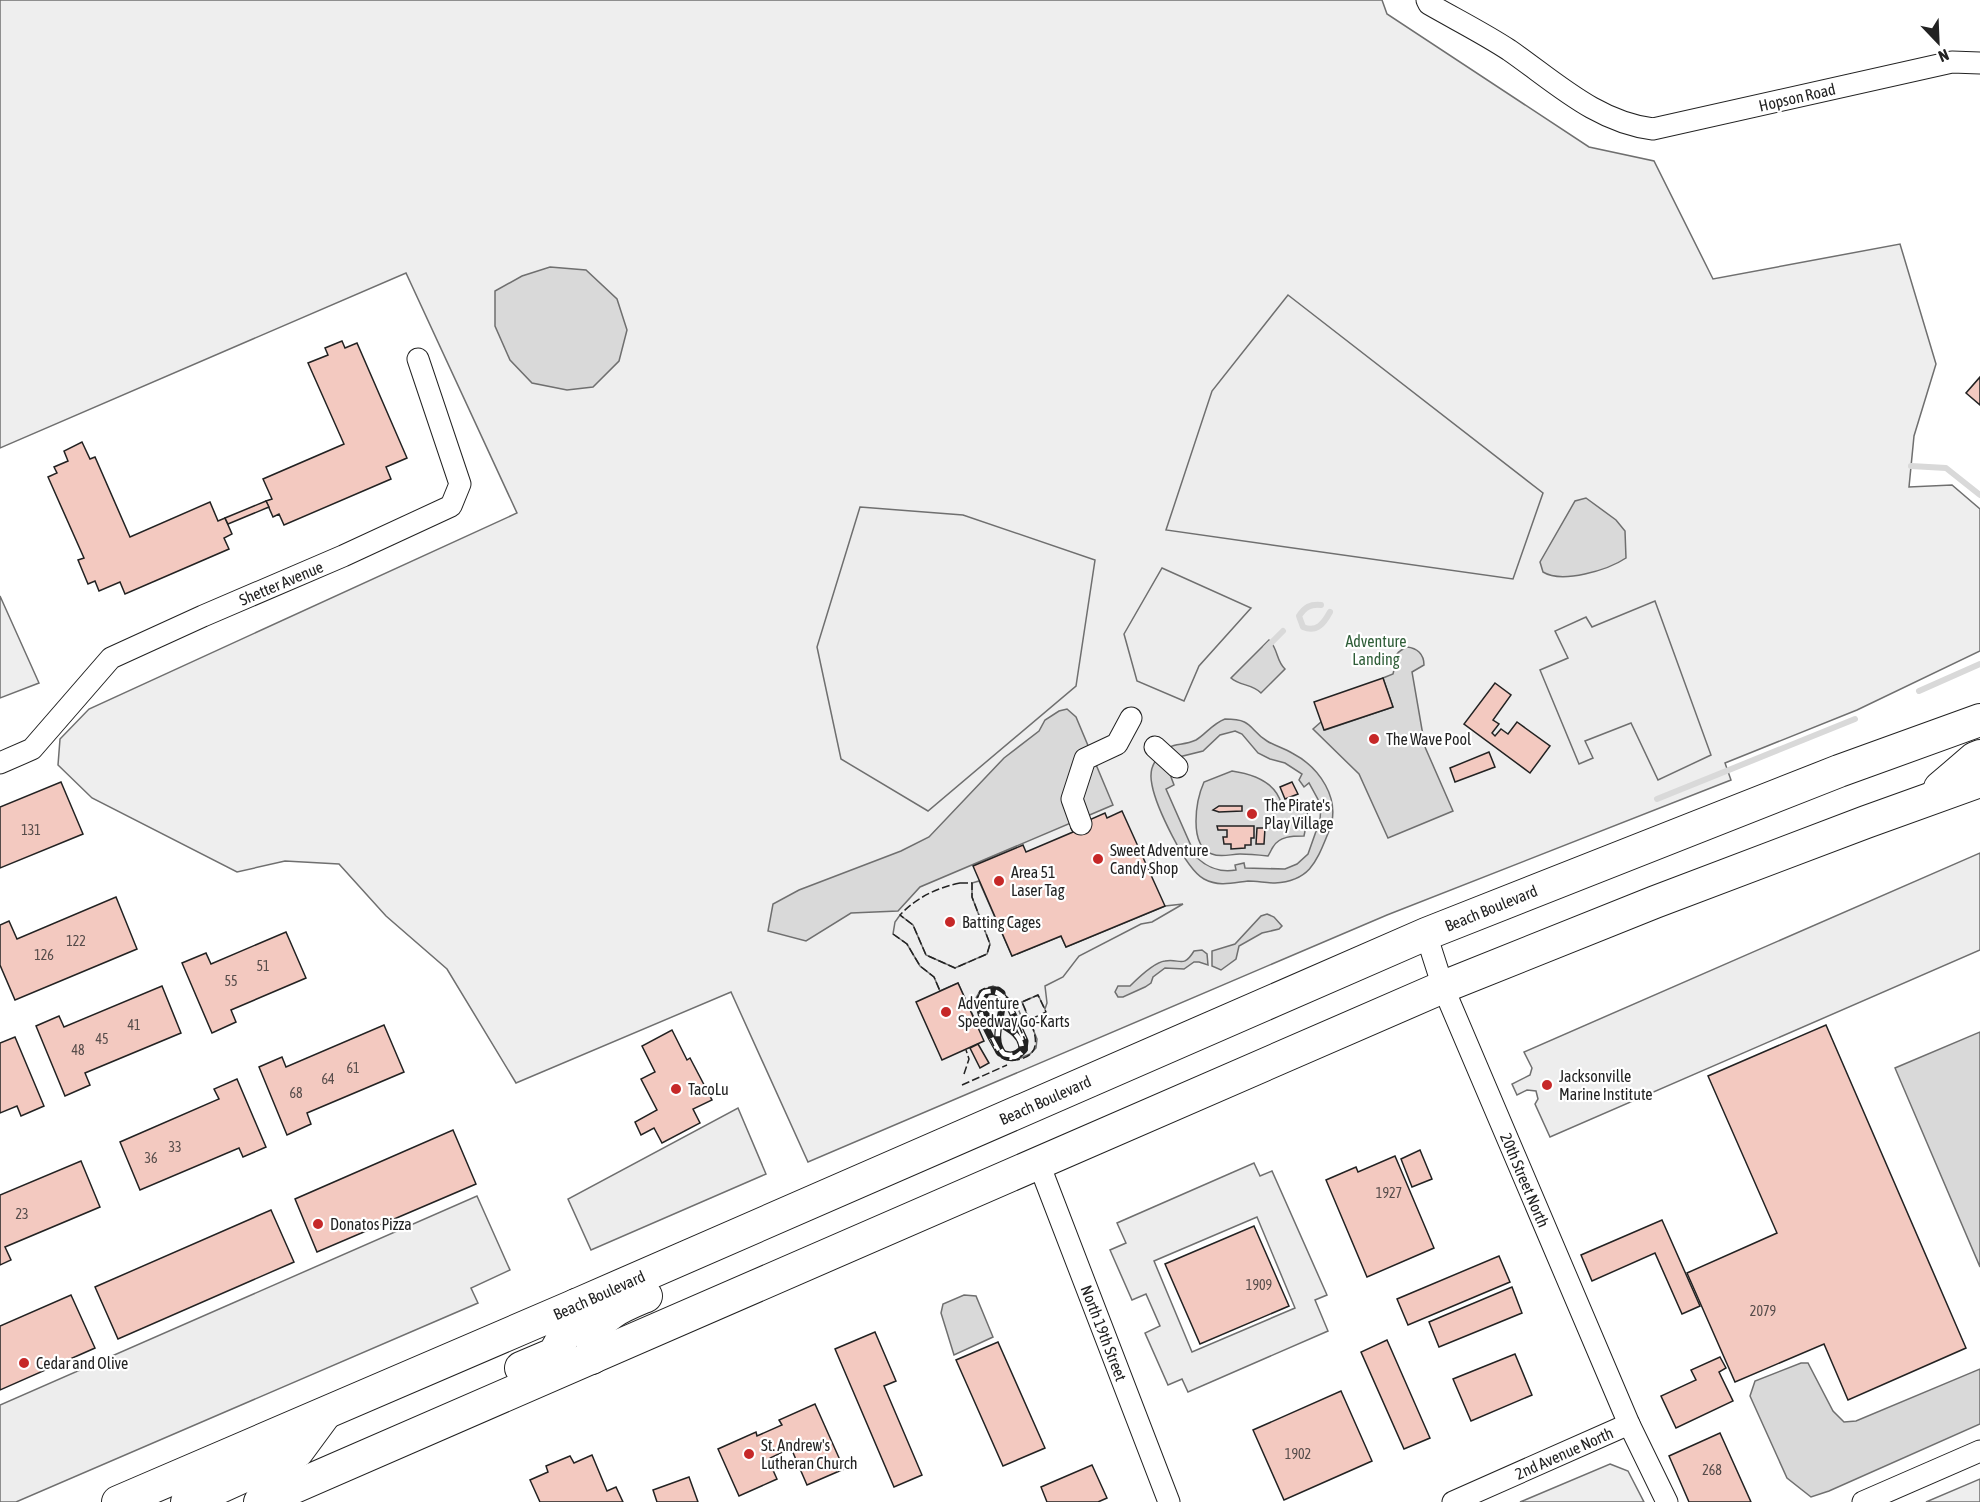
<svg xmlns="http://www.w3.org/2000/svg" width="1980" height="1502" font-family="'Asap Condensed',sans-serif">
	<rect width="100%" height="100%" fill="#fff"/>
	<g fill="#eee" stroke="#6f6f6f" stroke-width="1.5">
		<polygon points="0,0 1382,0 1387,14 1589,147 1654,161 1713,279 1900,244 1936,364 1914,436 1909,487 1952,485 1980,509 1980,651 1857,710 1725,763 1731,780 1387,915 808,1162 731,992 516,1083 447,969 386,916 339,864 285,861 237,872 92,798 58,765 60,739 89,709 517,513 406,273 0,448"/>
		<polygon points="0,596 39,683 0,698"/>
		<polygon points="1610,1464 1628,1471 1644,1502 1520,1502"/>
		<polygon points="1980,1479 1980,1502 1926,1502"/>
	</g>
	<g fill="#ededed" stroke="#6f6f6f" stroke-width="1.5" fill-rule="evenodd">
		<polygon points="1288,295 1543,493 1513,579 1166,530 1212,391"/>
		<polygon points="860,507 963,515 1095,560 1076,686 928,811 841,759 817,647"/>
		<polygon points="1162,568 1251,608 1199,666 1184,701 1137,681 1124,634"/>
		<polygon points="1655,601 1711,755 1658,780 1631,723 1585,741 1593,758 1579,764 1540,670 1568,658 1555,631 1586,617 1592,627"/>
		<polygon points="1980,853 1980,950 1550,1137 1535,1104 1538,1099 1536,1091 1527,1090 1517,1095 1512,1084 1530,1075 1532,1068 1524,1052"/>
		<polygon points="979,881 1012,956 1061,936 1066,947 1165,906 1183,904 1152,922 1141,924 1079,956 1063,977 1045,986 1047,1003 1045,1009 1038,995 1022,1002 1037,1039 1036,1048 1030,1054 1018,1059 1027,1050 1026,1042 1019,1026 1024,1023 1014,999 1008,1001 1000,989 993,986 980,991 976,998 976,1007 981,1019 976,1022 958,983 940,991 934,977 920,966 907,944 893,934 895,922 900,915 913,925 926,955 955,968 987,954 990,944 972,897 972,883"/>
		<polygon points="738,1108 766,1174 591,1250 568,1199"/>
		<path d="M1254,1163L1260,1176L1272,1171L1327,1295L1315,1300L1328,1331L1188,1392L1182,1379L1168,1385L1145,1333L1160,1326L1146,1294L1132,1300L1110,1250L1126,1243L1117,1223ZM1257,1217L1295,1308L1192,1352L1154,1261Z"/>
		<polygon points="477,1196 510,1270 471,1288 478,1303 16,1502 0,1502 0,1405"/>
	</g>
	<g fill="#d9d9d9" stroke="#6f6f6f" stroke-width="1.5" fill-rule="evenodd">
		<polygon points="550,267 586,270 617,299 627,330 619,361 593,387 567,390 532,383 510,360 495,326 495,291 522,276"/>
		<path d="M1586,498L1616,520L1625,531L1626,558C1608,570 1562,584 1543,572L1540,562L1575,501Z"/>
		<path d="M1269,640C1278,648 1276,661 1285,669L1261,693C1253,684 1240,686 1231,678Z"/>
		<path d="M1407,647C1417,648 1424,654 1424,665L1412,672L1425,747L1453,811L1388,838L1359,774L1313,729L1321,722L1325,730L1393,707L1383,678L1393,674C1398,659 1390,655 1407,647Z"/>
		<polygon points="1067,709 1076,717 1113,805 920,887 898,911 851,913 806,941 768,931 773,904 799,890 901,851 929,837 1004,758 1039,731 1045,720 1059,711"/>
		<path d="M1225,719C1254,719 1248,729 1267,741C1275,746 1284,748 1292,753C1319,767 1342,799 1329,831C1317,860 1311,881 1275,883C1266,883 1257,881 1248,881C1232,883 1219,887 1204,879C1185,869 1156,806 1152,785C1150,776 1151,766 1157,759C1171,739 1179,748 1196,740C1206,734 1212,724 1225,719ZM1235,731L1242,734L1258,753L1270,759L1285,763L1302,774L1299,780L1304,787L1309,783L1321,805L1320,820L1308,854L1297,864L1285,869L1245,868L1244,863L1235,865L1236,870C1220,873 1208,868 1196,857L1166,789L1174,785L1168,769L1179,757L1203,751L1220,735Z"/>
		<path d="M1232,771C1252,774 1275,781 1281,803H1304L1305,806L1307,807L1308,829L1305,831L1304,836C1293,836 1279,836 1273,847C1271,850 1270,853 1268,856C1259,855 1249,854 1240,854C1231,854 1221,858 1212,854C1188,845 1196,800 1204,782Z"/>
		<polygon points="1267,914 1274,917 1282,926 1279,929 1262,933 1239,946 1236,959 1221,970 1212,966 1212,951 1235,944 1261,916"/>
		<path d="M1202,950L1207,954L1208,965L1199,962H1194L1184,969L1165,968L1153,977L1151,983L1145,987L1123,997H1118L1115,992L1118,986H1130C1137,979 1155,962 1165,961C1180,958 1183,969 1194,951Z"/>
		<polygon points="1980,1032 1980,1267 1895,1068"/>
		<polygon points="964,1295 976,1296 993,1337 954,1355 941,1313 943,1304"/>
		<polygon points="1801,1363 1808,1363 1833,1411 1844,1422 1856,1421 1980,1369 1980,1424 1829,1491 1811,1497 1787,1478 1750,1396 1755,1381"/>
	</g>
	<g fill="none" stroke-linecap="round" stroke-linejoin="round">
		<g stroke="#d9d9d9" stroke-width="6">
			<polyline points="1911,466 1946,468 1980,495"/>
			<path d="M1321,605C1310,604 1305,607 1299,616L1303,627C1317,633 1324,623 1330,612"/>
			<polyline points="1266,648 1283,631"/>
			<polyline points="1919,691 1980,664"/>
			<polyline points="1657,799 1855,719"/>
		</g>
	</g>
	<g fill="#f3c9c0" stroke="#222" stroke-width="1.5">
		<polygon points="342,341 345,348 357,343 407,458 386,467 391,479 284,525 279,514 273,517 266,501 272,499 263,479 344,444 308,363 328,355 325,348"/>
		<polygon points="1980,377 1980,405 1966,393"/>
		<polygon points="82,442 90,459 95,457 130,537 210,502 218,521 225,518 232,534 224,538 229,549 125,594 120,582 99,591 95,581 88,584 78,560 84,558 48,477 57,473 54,467 68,461 64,451"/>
		<polygon points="266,501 269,507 228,524 225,518"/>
		<polygon points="1383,678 1393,707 1324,730 1314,702"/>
		<polygon points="1495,683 1511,695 1493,720 1499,724 1492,733 1495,736 1501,729 1508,734 1517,722 1550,746 1530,773 1464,724"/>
		<polygon points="1489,752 1495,767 1455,782 1450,768"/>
		<polygon points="61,782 83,834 0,868 0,807"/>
		<polygon points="1292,782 1298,794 1285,799 1280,787"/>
		<polygon points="1219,806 1242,806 1242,811 1219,812 1213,810"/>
		<polygon points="1122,811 1165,906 1066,947 1061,936 1012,956 973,866 1023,845 1026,852 1073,832 1071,828 1105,813 1107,818"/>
		<polygon points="1217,826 1254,826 1254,838 1251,838 1251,845 1245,845 1245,848 1231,849 1231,844 1224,844 1223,837 1227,837 1227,830 1218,830"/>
		<polygon points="1257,828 1265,828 1264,844 1256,844"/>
		<polygon points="116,897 137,949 15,1000 0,965 0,925 9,921 17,939"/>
		<polygon points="286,932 306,978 231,1010 236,1022 212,1033 182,963 206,953 211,964"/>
		<polygon points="958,983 984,1041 942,1060 916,1002"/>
		<polygon points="162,986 181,1033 85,1073 90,1085 65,1096 36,1026 59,1016 64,1027"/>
		<polygon points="384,1025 404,1072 307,1113 311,1124 287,1135 259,1067 282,1057 286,1067"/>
		<polygon points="1826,1025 1966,1348 1848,1400 1824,1344 1735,1382 1687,1273 1777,1233 1708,1076"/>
		<polygon points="672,1030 687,1060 690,1058 712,1100 693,1109 700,1123 662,1143 654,1128 641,1135 635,1122 657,1110 641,1079 655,1072 642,1046"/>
		<polygon points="15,1037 44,1106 21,1116 17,1106 0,1113 0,1043"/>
		<polygon points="978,1044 989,1063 980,1068 970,1048"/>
		<polygon points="237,1079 266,1147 243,1157 239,1148 140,1190 120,1142 219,1099 214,1089"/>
		<polygon points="453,1130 476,1184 317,1252 295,1199"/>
		<polygon points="1420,1150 1432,1179 1412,1187 1401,1159"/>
		<polygon points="1395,1156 1434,1248 1367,1277 1326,1180 1356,1167 1358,1172"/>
		<polygon points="81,1161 100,1207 5,1247 11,1260 0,1265 0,1195"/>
		<polygon points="271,1210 294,1262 118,1339 95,1287"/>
		<polygon points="1662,1220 1700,1306 1682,1314 1655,1253 1592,1281 1581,1255"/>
		<polygon points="1254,1226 1289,1306 1200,1344 1165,1264"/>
		<polygon points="1499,1256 1510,1282 1408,1325 1397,1299"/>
		<polygon points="1512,1287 1522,1313 1439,1347 1429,1322"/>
		<polygon points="71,1295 95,1348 0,1390 0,1326"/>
		<polygon points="875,1332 896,1381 884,1386 922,1475 894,1487 835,1349"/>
		<polygon points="1387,1340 1430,1438 1404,1449 1361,1352"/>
		<polygon points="998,1342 1045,1448 1003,1466 956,1360"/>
		<polygon points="1515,1354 1532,1395 1471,1421 1453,1379"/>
		<polygon points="1720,1357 1726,1368 1719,1372 1733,1401 1676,1428 1661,1396 1696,1380 1691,1370"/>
		<polygon points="1341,1391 1372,1461 1284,1500 1253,1430"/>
		<polygon points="815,1404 844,1469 807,1485 791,1448 768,1459 777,1479 739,1496 718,1449 756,1432 757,1436 782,1425 779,1420"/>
		<polygon points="1720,1433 1751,1502 1689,1502 1669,1456"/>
		<polygon points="592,1455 607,1491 616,1487 623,1502 540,1502 530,1480 548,1472 546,1466 570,1456 574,1463"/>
		<polygon points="1092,1465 1107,1498 1098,1502 1047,1502 1041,1487"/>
		<polygon points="689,1477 698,1502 657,1502 653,1490"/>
	</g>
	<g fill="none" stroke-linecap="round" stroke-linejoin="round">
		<defs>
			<g id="minor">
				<path d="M1427,0L1429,4C1455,19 1483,33 1509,50C1554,81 1596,122 1653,129L1952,62L1980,63"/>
				<polyline points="1155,747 1177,767"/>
				<polyline points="0,763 32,749 111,658 203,616 343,556 451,506 460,484 418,359"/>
				<polyline points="1081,824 1072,799 1085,759 1117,744 1131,718"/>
				<polyline points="1426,934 1443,987 1629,1424 1667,1502"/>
				<polyline points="1039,1164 1169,1502"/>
				<polyline points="1453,1502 1629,1424"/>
				<polyline points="1863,1502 1980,1451"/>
			</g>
			<g id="highway">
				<polyline points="1940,788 1975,758 1980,756"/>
				<path d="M592,1358C593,1351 592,1344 593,1338C597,1315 627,1304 646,1296"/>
				<polyline points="521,1368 554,1354 569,1327 576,1305"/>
				<polyline points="118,1502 576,1305 1426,934 1839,771 1980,720"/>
				<polyline points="187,1502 297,1452 325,1414"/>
				<polyline points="260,1502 1443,987 1655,902 1866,822 1980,781"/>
			</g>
		</defs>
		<use href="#minor" stroke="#222" stroke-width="23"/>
		<use href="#highway" stroke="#222" stroke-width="34"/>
		<use href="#minor" stroke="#fff" stroke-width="21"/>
		<use href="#highway" stroke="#fff" stroke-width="32"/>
		<defs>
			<path id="rail" d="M1007,1001L1025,1041L1024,1050C1016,1059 1009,1061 999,1052C991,1037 971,1007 984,992L998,990L1002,993C1006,1012 989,1039 1004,1054C1012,1056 1016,1055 1022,1049C1021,1023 983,1026 980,1003L987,992C997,990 1000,994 1007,1001"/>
		</defs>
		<use href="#rail" stroke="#222" stroke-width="7"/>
		<use href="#rail" stroke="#fff" stroke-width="4.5" stroke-dasharray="14" stroke-linecap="butt"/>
		<g stroke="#222" stroke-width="1.5" stroke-dasharray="8 3" stroke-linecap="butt">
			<path d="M960,883H972V897L990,944L987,954L955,968L926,955L913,925L900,915C916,898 936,888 960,883Z"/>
			<polyline points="893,934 907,944 920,966 934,977 940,991"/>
			<path d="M981,1019L998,1055C1005,1061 1012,1061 1021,1059C1049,1051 1029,1020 1022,1002L1038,995L1046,1012L1029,1020"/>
			<path d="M976,1022L981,1019C977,1009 974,1002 980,991C993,983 1002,987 1008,1001"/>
			<polyline points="1019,1026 1026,1042 1027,1050 1020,1057"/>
			<polyline points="964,1074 969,1059 966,1050"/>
			<polyline points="962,1085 1007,1065"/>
		</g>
	</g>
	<g fill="#c62828" stroke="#fff" stroke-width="2">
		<circle cx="1374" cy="739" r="6"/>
		<circle cx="1252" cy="814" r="6"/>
		<circle cx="1098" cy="859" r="6"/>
		<circle cx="999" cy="881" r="6"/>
		<circle cx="950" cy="922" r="6"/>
		<circle cx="946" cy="1012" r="6"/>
		<circle cx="1547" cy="1085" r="6"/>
		<circle cx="676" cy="1089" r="6"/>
		<circle cx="318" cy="1224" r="6"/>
		<circle cx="24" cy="1363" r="6"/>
		<circle cx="749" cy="1454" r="6"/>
	</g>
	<g text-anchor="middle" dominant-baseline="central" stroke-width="4.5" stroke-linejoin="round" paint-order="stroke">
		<g font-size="14" fill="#564c4a">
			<text x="31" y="830">131</text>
			<text x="76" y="941">122</text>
			<text x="44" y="955">126</text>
			<text x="263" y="966">51</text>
			<text x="231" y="981">55</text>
			<text x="134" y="1025">41</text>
			<text x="102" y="1039">45</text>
			<text x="78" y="1050">48</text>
			<text x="353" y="1068">61</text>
			<text x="328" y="1079">64</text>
			<text x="296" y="1093">68</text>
			<text x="175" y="1147">33</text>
			<text x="151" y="1158">36</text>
			<text x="1389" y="1193">1927</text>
			<text x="22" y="1214">23</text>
			<text x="1259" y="1285">1909</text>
			<text x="1763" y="1311">2079</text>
			<text x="1298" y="1454">1902</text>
			<text x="1712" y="1470">268</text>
		</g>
		<g font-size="16" fill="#222" stroke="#fff">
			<text transform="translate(1797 97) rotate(-13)">Hopson Road</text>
			<text transform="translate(281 583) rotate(-23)">Shetter Avenue</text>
			<text transform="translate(1491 908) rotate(-22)">Beach Boulevard</text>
			<text transform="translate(1045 1100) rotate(-24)">Beach Boulevard</text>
			<text transform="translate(1525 1180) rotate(67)">20th Street North</text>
			<text transform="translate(599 1295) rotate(-24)">Beach Boulevard</text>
			<text transform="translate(1104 1333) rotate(69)">North 19th Street</text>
			<text transform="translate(1564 1453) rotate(-24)">2nd Avenue North</text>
		</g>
		<g font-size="16" fill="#2f5e38" stroke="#fff">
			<text x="1376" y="641">Adventure<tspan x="1376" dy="18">Landing</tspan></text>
		</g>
		<g font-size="16" fill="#222" stroke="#fff" text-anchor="start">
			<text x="1386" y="739">The Wave Pool</text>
			<text x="1264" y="805">The Pirate's<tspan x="1264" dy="18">Play Village</tspan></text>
			<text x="1110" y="850">Sweet Adventure<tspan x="1110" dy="18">Candy Shop</tspan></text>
			<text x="1011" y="872">Area 51<tspan x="1011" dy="18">Laser Tag</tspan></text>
			<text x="962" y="922">Batting Cages</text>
			<text x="958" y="1003">Adventure<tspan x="958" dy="18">Speedway Go-Karts</tspan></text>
			<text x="1559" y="1076">Jacksonville<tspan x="1559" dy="18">Marine Institute</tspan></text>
			<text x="688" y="1089">TacoLu</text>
			<text x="330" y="1224">Donatos Pizza</text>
			<text x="36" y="1363">Cedar and Olive</text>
			<text x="761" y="1445">St. Andrew's<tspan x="761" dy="18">Lutheran Church</tspan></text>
		</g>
	</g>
	<g transform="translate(1938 42) rotate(157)" stroke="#ffffff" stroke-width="4.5" paint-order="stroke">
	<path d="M0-4.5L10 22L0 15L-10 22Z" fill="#222222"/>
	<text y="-9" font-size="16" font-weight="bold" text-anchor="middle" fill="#222222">N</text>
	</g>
</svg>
